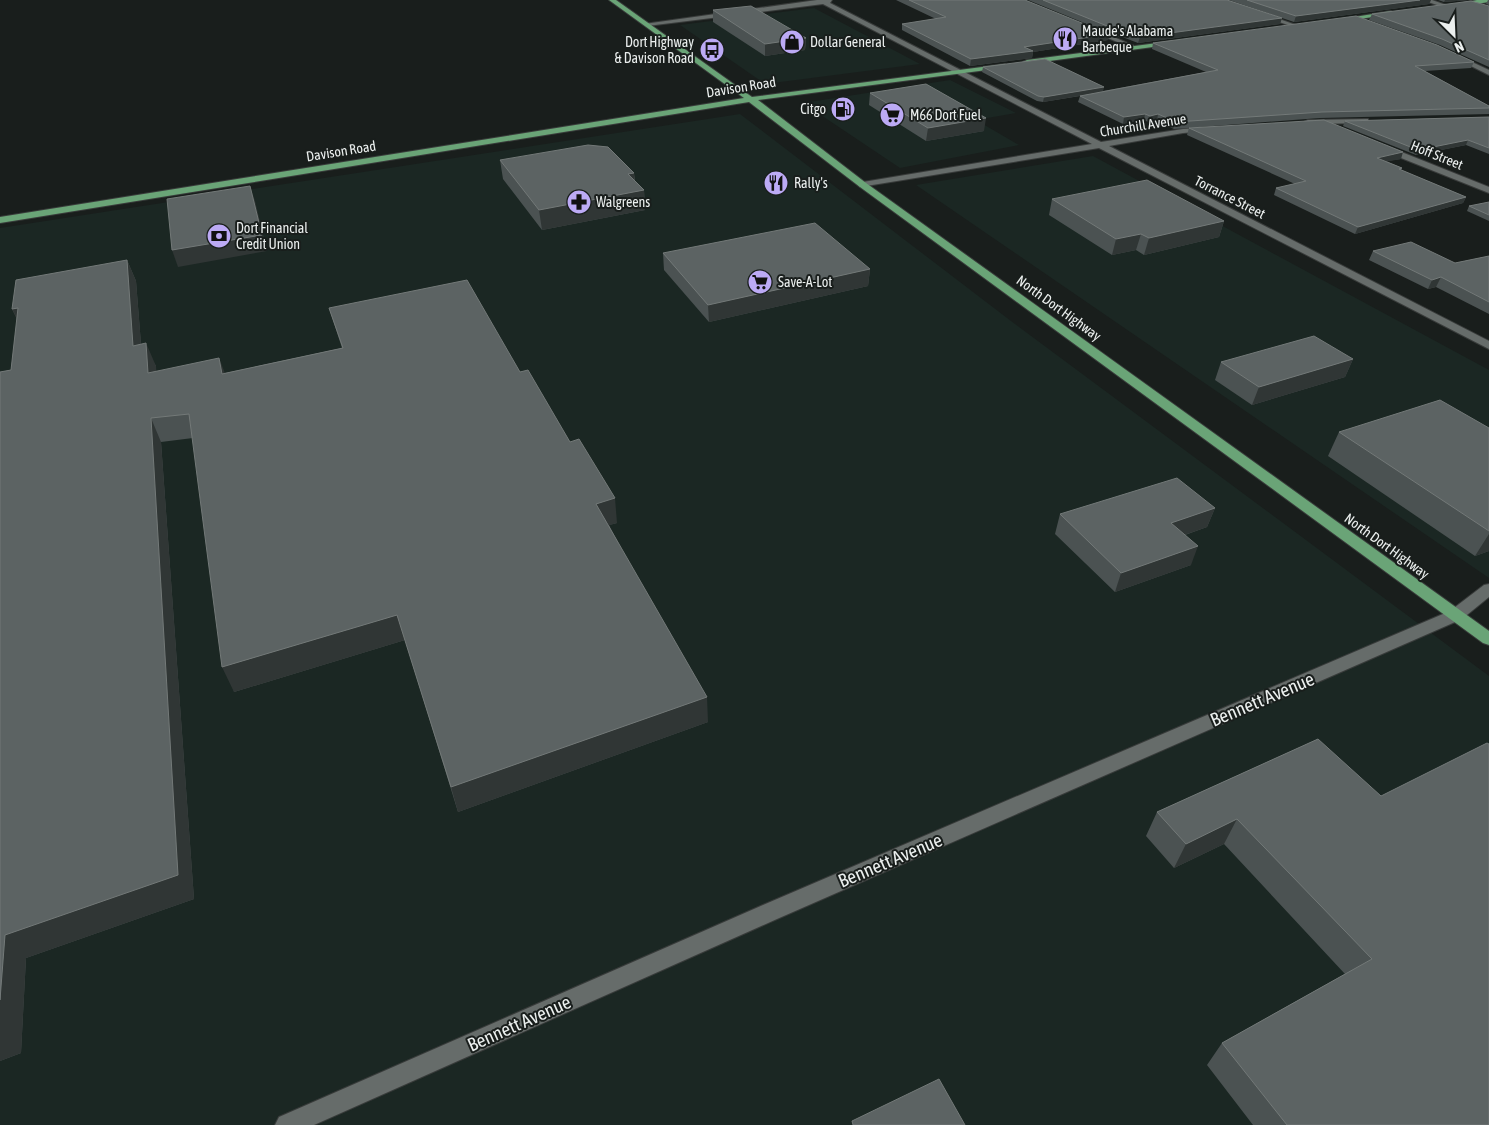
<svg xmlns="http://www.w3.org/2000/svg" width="1489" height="1125" font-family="'Asap Condensed',sans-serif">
	<rect width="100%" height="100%" fill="#191e1c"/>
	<g fill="#1b2723">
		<polygon points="814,8 920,64 765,84 680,25"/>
		<polygon points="950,80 1016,113 976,120 1019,145 900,168 803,103"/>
		<polygon points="740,114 1011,321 1489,676 1489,1125 0,1125 0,228"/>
		<polygon points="1093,156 1489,370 1489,578 916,185"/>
	</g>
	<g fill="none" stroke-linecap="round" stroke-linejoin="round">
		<defs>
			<g id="minor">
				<polygon points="817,0 832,0 830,3 1101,142 1183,129 1211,127 1212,129 1208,131 1183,133 1109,146 1489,341 1489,349 1099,148 860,187 858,185 863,182 1092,144 823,4 647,26 644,24"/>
				<polygon points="1422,0 1432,0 1449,6 1446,8"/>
				<polygon points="1261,14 1265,14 1299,26 1294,27 1261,16"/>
				<polygon points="1089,28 1093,28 1139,48 1134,49 1089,30"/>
				<polygon points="1455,54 1489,70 1489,75 1453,57 1452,56"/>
				<polygon points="1365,119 1368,119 1368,123 1308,124 1304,122 1308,120"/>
				<polygon points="1384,145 1489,187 1489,193 1381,150 1380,148"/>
				<polygon points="1489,584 1489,597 1462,619 777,919 314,1125 275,1125 279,1117 763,905 1450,611 1484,585"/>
			</g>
			<g id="major">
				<polygon points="609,0 616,0 752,97 1005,64 1005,68 1002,68 758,100 866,183 1489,631 1489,645 1483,643 860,187 749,102 0,223 0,217 744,98"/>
				<polygon points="1477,0 1489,0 1489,2 1456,7 1453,5"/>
				<polygon points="1391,11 1394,13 1393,14 1339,22 1336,20"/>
				<polygon points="1173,41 1175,42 1175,44 1027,64 1023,62 1027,60"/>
			</g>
		</defs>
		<use href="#minor" stroke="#383b3a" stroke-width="2"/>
		<use href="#major" stroke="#383b3a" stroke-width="2"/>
		<use href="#minor" fill="#666c6a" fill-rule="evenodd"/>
		<use href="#major" fill="#6aa477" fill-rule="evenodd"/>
	</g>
	<g fill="#4b5252">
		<polygon points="896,0 1025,0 1108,40 1033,52 1032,58 970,66 902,30 902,24 936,19"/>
		<polygon points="1028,0 1227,0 1282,18 1280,24 1138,43 1125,38 1121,38"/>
		<polygon points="1229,0 1431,0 1429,4 1294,22"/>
		<polygon points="1438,0 1469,0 1444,2"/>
		<polygon points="1488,0 1489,0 1489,5 1486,4"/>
		<polygon points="1489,6 1489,67 1440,45 1369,20 1372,14"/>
		<polygon points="713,10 806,38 805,50 765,56 713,22"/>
		<polygon points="1153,43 1474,62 1471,68 1425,71 1489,106 1489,114 1320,118 1174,129 1157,121 1148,122 1144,120 1123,124 1078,102 1080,96 1043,102 1037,101 982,72 983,67 1103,91 1206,72 1152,49"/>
		<polygon points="870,93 984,131 926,141 869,105"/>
		<polygon points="1489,117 1489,154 1466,145 1416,155 1343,126 1345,121"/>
		<polygon points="1189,128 1401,159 1386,161 1402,168 1401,170 1466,197 1463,203 1355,234 1274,195 1276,188 1295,184 1187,135"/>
		<polygon points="500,160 634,173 635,181 644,190 645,210 542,230 503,179"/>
		<polygon points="1052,199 1224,221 1219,237 1144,255 1136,250 1112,255 1049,215"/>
		<polygon points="1489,202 1489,221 1467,211 1469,206"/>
		<polygon points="1373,251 1455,263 1489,256 1489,314 1436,287 1428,289 1369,260"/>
		<polygon points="663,253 870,269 868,286 709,322 664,270"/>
		<polygon points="127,260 136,281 141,344 156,366 156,371 225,373 342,348 329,308 520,372 617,523 609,525 708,722 458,812 405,640 234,692 193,438 161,442 194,899 26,958 21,1053 0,1061 0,372 11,370 17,319 12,309"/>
		<polygon points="1353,359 1345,377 1252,405 1215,380 1221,362"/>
		<polygon points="1489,428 1489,551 1475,556 1328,456 1339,432"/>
		<polygon points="1215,508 1207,527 1185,535 1191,565 1115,592 1055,534 1060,514"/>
		<polygon points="1318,739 1489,1125 1253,1125 1207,1065 1222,1043 1345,974 1224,844 1174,868 1146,836 1157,812"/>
	</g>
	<g fill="#303635">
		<polygon points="1420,0 1431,0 1429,4 1294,22 1296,16"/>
		<polygon points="1445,0 1469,0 1444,2"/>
		<polygon points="1282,18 1280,24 1138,43 1140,37"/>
		<polygon points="1122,32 1127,32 1125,38 1121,38"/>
		<polygon points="1109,34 1108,40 1033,52 1032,58 970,66 971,59 1024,47"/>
		<polygon points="806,38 805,50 765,56 765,44"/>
		<polygon points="1104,87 1103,92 1043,102 1044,97"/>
		<polygon points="1145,114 1144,120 1123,124 1124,117"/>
		<polygon points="1158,114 1157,121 1148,122 1150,116"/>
		<polygon points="986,118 984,131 926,141 928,128"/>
		<polygon points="1468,140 1466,145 1416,155 1418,150"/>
		<polygon points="1403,152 1401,159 1374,164 1377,158"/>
		<polygon points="634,173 635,192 644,190 645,210 542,230 539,210 628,174"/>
		<polygon points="250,186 255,201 267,251 178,267 172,250"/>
		<polygon points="1466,197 1463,203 1355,234 1358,227"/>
		<polygon points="1224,221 1219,237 1144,255 1149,238"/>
		<polygon points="1141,234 1136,250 1112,255 1116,239"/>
		<polygon points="127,260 136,281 143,369 133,346"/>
		<polygon points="870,269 868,286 709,322 708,305"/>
		<polygon points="1441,277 1436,287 1428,289 1432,280"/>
		<polygon points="18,308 23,331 12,309"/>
		<polygon points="146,343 156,366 158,396 148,373"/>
		<polygon points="219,358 228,381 222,374"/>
		<polygon points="1353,359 1345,377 1252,405 1259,387"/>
		<polygon points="151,418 161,442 194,899 26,958 21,1053 0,1061 0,1000 5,935"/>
		<polygon points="615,498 617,523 599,528 596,504"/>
		<polygon points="1215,508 1207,527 1164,542 1171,523"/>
		<polygon points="1489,534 1489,551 1475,556"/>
		<polygon points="1198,546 1191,565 1115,592 1121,573"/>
		<polygon points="397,615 405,640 234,692 222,667"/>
		<polygon points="707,697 708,722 458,812 451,787"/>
		<polygon points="1237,819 1224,844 1174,868 1186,844"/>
	</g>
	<g fill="#5c6363" stroke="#737978">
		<polygon points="909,0 1025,0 1109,34 1024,47 1033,51 971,59 902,24 946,17"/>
		<polygon points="1043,0 1227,0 1282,18 1140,37 1127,32 1122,32"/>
		<polygon points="1247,0 1420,0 1296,16"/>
		<polygon points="1471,1 1489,6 1489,60 1442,39 1372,14"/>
		<polygon points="751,6 806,38 765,44 713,10"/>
		<polygon points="1356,16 1437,45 1474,62 1415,66 1489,106 1489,108 1322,112 1176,122 1158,114 1150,116 1145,114 1124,117 1080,96 1218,70 1153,43"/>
		<polygon points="1045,59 1104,87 1044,97 1038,96 983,67"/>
		<polygon points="926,84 986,118 928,128 870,93"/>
		<polygon points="1489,117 1489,148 1468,140 1418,150 1345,121"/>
		<polygon points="1324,120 1403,152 1377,158 1402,168 1399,169 1466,197 1358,227 1276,188 1306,181 1189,128"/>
		<polygon points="588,145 608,147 634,173 628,174 644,190 539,210 500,160"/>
		<polygon points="1147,180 1224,221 1149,238 1141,234 1116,239 1052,199"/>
		<polygon points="250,186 262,235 172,250 167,199"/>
		<polygon points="1489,202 1489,215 1469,206"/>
		<polygon points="815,223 870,269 708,305 663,253"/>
		<polygon points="1411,242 1455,263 1489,256 1489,302 1441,277 1432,280 1373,251"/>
		<polygon points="127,260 133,346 146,343 148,373 219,358 222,374 343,348 329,308 467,280 520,372 528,370 570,442 579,439 615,498 596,504 707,697 451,787 397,615 222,667 189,414 151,418 178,875 5,935 0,1000 0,372 11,370 18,308 12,309 16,280"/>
		<polygon points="1314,336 1353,359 1259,387 1221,362"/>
		<polygon points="1440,400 1489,428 1489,531 1339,432"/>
		<polygon points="1177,478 1215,508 1171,523 1198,546 1121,573 1060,514"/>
		<polygon points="1318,739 1381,796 1487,743 1489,744 1489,1125 1287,1125 1222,1043 1372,959 1237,819 1186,844 1157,812"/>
		<polygon points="939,1079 965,1125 853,1125 852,1121"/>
	</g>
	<defs>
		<symbol id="restaurant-disc" viewBox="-11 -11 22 22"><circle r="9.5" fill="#bcaaf5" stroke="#191e1c"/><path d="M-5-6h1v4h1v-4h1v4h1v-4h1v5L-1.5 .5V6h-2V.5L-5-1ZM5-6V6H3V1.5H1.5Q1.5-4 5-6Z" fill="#111"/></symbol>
		<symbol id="shop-disc" viewBox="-11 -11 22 22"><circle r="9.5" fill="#bcaaf5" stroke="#191e1c"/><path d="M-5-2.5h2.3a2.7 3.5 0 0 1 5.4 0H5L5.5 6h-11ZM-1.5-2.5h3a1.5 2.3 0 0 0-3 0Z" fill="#111"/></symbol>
		<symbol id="bus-disc" viewBox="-11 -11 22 22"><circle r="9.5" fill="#bcaaf5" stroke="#191e1c"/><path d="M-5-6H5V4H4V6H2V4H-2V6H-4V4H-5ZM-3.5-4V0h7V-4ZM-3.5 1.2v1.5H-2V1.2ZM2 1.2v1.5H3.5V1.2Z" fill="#111"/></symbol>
		<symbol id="fuel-disc" viewBox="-11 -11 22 22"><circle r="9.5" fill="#bcaaf5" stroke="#191e1c"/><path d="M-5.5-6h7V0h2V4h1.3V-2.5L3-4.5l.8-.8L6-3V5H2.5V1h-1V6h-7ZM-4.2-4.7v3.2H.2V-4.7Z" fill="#111"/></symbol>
		<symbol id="supermarket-disc" viewBox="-11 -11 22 22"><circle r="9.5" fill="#bcaaf5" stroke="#191e1c"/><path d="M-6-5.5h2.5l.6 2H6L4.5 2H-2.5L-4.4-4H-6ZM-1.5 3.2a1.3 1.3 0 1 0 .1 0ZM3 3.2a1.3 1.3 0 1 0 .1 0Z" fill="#111"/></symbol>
		<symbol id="pharmacy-disc" viewBox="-11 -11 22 22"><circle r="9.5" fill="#bcaaf5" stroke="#191e1c"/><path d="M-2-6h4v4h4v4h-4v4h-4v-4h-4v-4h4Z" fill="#111"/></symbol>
		<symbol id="bank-disc" viewBox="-11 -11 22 22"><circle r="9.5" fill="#bcaaf5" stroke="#191e1c"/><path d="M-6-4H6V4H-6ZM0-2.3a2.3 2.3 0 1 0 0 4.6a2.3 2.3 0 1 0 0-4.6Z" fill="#111"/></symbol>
	</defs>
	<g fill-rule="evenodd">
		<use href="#restaurant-disc" x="1051" y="25" width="28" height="28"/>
		<use href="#shop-disc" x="778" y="28" width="28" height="28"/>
		<use href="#bus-disc" x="698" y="36" width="28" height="28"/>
		<use href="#fuel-disc" x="829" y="95" width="28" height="28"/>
		<use href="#supermarket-disc" x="878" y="101" width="28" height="28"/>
		<use href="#restaurant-disc" x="762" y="169" width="28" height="28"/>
		<use href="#pharmacy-disc" x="565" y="188" width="28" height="28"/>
		<use href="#bank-disc" x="205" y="222" width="28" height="28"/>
		<use href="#supermarket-disc" x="746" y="268" width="28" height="28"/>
	</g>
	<g text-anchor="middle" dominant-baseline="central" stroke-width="4" stroke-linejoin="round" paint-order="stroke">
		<g font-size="14" fill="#ebefee" stroke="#191e1c" text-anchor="start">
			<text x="1082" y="31">Maude's Alabama<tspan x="1082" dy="16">Barbeque</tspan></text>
			<text x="694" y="42" text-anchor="end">Dort Highway<tspan x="694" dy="16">&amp; Davison Road</tspan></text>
			<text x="810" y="42">Dollar General</text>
			<text x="826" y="109" text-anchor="end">Citgo</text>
			<text x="910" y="115">M66 Dort Fuel</text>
			<text x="794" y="183">Rally's</text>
			<text x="596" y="202">Walgreens</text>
			<text x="236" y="228">Dort Financial<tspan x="236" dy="16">Credit Union</tspan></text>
			<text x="778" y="282">Save-A-Lot</text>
		</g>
		<g font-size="14" fill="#ebefee" stroke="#191e1c">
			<text transform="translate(741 87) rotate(-9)">Davison Road</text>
			<text transform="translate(1143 125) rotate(-9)">Churchill Avenue</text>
			<text transform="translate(341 151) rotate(-9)">Davison Road</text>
			<text transform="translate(1437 155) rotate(22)">Hoff Street</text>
			<text transform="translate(1230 197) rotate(27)">Torrance Street</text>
			<text transform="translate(1059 308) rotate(36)">North Dort Highway</text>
			<text transform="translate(1387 546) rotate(36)">North Dort Highway</text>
		</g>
		<g font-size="19" fill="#ebefee" stroke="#191e1c">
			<text transform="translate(1262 699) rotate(-23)">Bennett Avenue</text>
			<text transform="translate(890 860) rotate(-23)">Bennett Avenue</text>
			<text transform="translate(519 1023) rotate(-24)">Bennett Avenue</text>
		</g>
	</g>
	<g transform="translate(1454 35) rotate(156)" stroke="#191e1c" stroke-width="4" paint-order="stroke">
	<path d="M0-4L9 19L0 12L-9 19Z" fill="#ebefee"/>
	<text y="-8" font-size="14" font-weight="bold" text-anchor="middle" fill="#ebefee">N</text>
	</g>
</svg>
